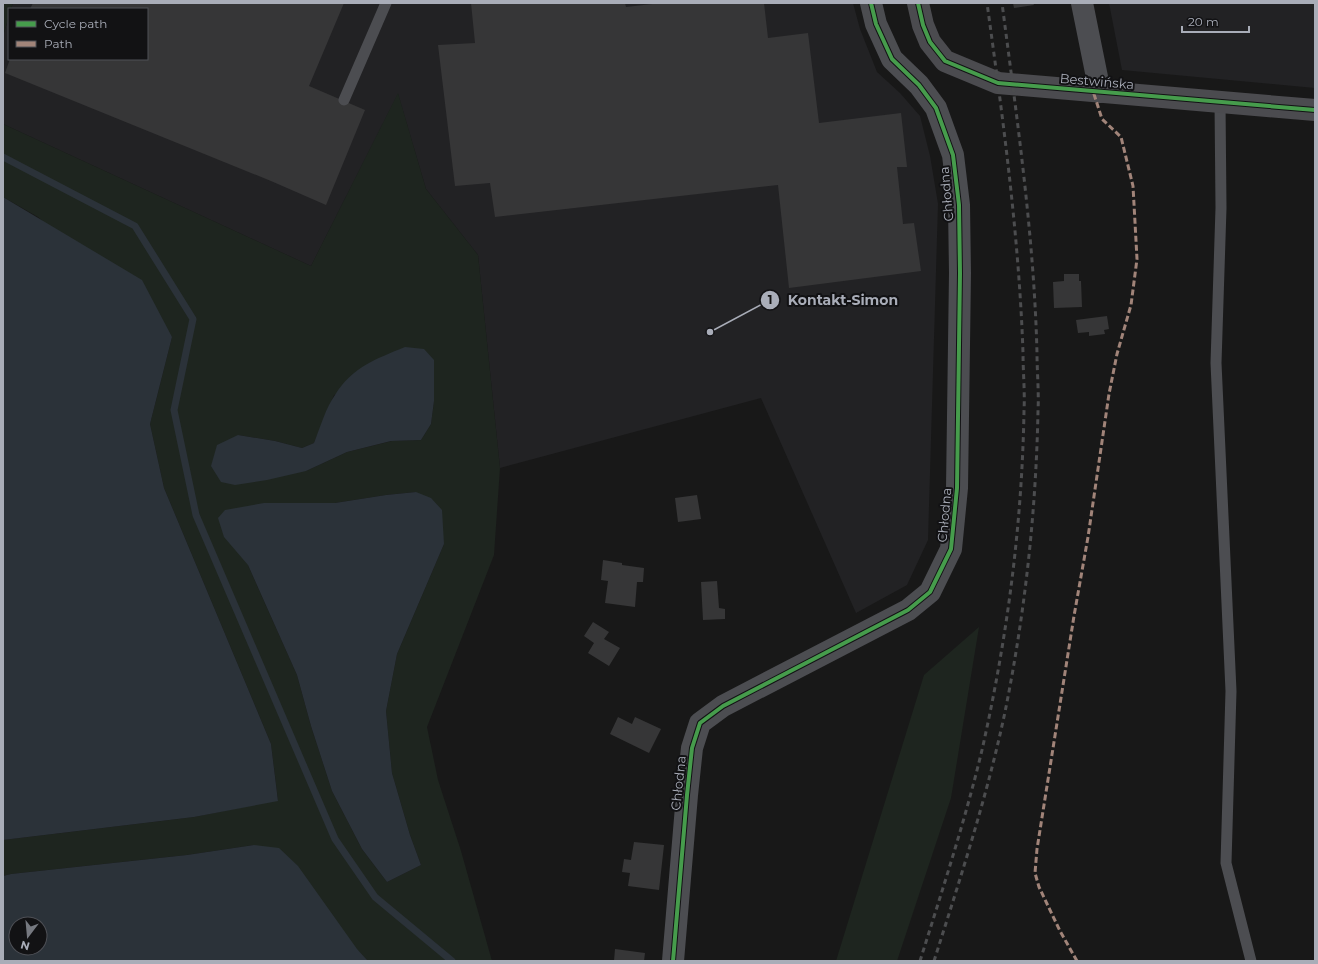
<svg xmlns="http://www.w3.org/2000/svg" width="1318" height="964" font-family="Montserrat,sans-serif">
	<rect width="100%" height="100%" fill="#181818"/>
	<g fill="#222224">
		<polygon points="13,3 853,3 860,29 877,72 900,93 920,116 930,156 938,204 928,540 907,585 856,613 761,398 500,468 478,255 426,189 398,94 311,266 3,124 3,36 9,16 9,59 147,59 147,9 11,9"/>
		<polygon points="1109,3 1315,3 1315,88 1122,70"/>
	</g>
	<g fill="#1e251f" fill-rule="evenodd">
		<polygon points="3,3 13,3 11,9 9,9 9,16 3,36"/>
		<path d="M398,93L426,189L478,255L500,468L494,555L427,727L438,780L461,851L492,961H368L254,845L187,855L11,874L3,876V840L194,817L278,800L271,744L164,488L150,424L172,337L38,217L3,197V124L311,266ZM434,360V401L431,424L421,440L392,441L347,452L306,471L238,435L275,441L302,448L314,443L334,395ZM416,492L444,544L397,654L386,711L392,773L410,835L421,865L387,882L362,849L332,791L311,726L297,675L248,565L335,503L386,495Z"/>
		<polygon points="979,627 951,798 897,961 836,961 924,675"/>
	</g>
	<g fill="#2b3239" fill-rule="evenodd">
		<polygon points="3,197 142,280 172,337 150,424 164,488 271,744 278,801 194,817 3,840"/>
		<path d="M405,347L424,349L434,360V401L431,424L421,440L391,441L347,452L306,471L267,480L235,485L221,482L211,466L217,445L238,435L275,441L302,448L314,443C320,428 326,407 335,395C352,367 376,359 405,347Z"/>
		<polygon points="416,492 431,498 442,510 444,544 397,654 386,711 392,773 410,835 421,865 387,882 362,849 332,791 311,726 297,675 248,565 224,537 218,518 225,510 264,503 335,503 386,495"/>
		<path d="M254,845L279,848L298,866L357,949L368,961H3V876L11,874L187,855ZM16,924H40V948H16Z"/>
	</g>
	<g fill="none" stroke-linecap="round" stroke-linejoin="round">
		<polyline stroke="#2b3239" stroke-width="7" points="3,157 135,226 193,319 174,410 196,515 335,839 375,897 452,961"/>
	</g>
	<g fill="#363637">
		<polygon points="33,3 344,3 309,86 365,110 326,205 271,181 5,73 10,59 147,59 147,9 30,9"/>
		<polygon points="471,3 625,3 626,7 661,3 764,3 768,38 808,33 819,123 901,113 907,167 897,167 903,224 914,223 921,271 789,288 778,185 495,217 490,183 455,186 438,45 475,43"/>
		<polygon points="1013,3 1033,3 1034,5 1014,8"/>
		<polygon points="1064,274 1079,274 1079,281 1081,281 1082,307 1054,308 1053,282 1064,281"/>
		<polygon points="1107,316 1109,329 1104,330 1105,334 1089,336 1089,332 1078,333 1076,320"/>
		<polygon points="697,495 701,519 678,522 675,498"/>
		<polygon points="603,560 622,563 622,565 644,568 643,582 637,582 635,607 605,603 608,581 601,580"/>
		<polygon points="717,581 719,608 725,609 725,619 703,620 701,582"/>
		<polygon points="593,622 609,632 604,639 620,648 609,666 588,653 594,643 584,636"/>
		<polygon points="618,717 632,724 635,717 661,729 649,753 610,734"/>
		<polygon points="634,842 664,845 659,890 628,886 630,873 622,872 624,859 631,860"/>
		<polygon points="615,949 645,953 644,961 614,961"/>
	</g>
	<g fill="none" stroke-linecap="round" stroke-linejoin="round">
		<g stroke="#4c4d51" stroke-width="11">
			<polyline points="344,100 386,3"/>
			<polyline points="1220,102 1221,208 1216,363 1231,691 1226,863 1251,961"/>
		</g>
		<g stroke="#4c4d51" stroke-width="22">
			<polyline points="1082,3 1100,92"/>
			<polyline points="673,961 687,795 692,748 700,723 723,706 908,610 930,592 951,549 957,488 960,273 959,205 953,155 936,108 919,85 892,59 876,24 871,3"/>
		</g>
		<polyline stroke="#4b4b4f" stroke-width="22" points="918,3 923,25 930,42 945,61 998,83 1315,110"/>
		<g stroke="#4c4d4f" stroke-width="3" stroke-dasharray="5 4" stroke-linecap="butt">
			<path d="M920,961C942,891 965,821 982,750C1007,639 1022,526 1024,411C1025,392 1023,372 1023,353C1019,236 1003,119 987,3"/>
			<path d="M934,961C960,879 987,797 1005,712C1025,613 1036,512 1038,411C1039,392 1037,372 1037,353C1034,236 1017,119 1002,3"/>
		</g>
		<polyline stroke="#a18479" stroke-width="3" stroke-dasharray="6 3" stroke-linecap="butt" points="1077,961 1060,931 1039,887 1035,873 1037,849 1074,616 1088,537 1109,394 1117,354 1131,305 1137,259 1133,186 1121,137 1102,119 1093,91"/>
		<defs>
			<g id="cycleway">
				<polyline points="918,3 923,25 930,42 945,61 998,83 1315,110"/>
				<polyline points="673,961 687,795 692,748 700,723 723,706 908,610 930,592 951,549 957,488 960,273 959,205 953,155 936,108 919,85 892,59 876,24 871,3"/>
			</g>
		</defs>
		<use href="#cycleway" stroke="#121214" stroke-width="6"/>
		<use href="#cycleway" stroke="#469c4c" stroke-width="4"/>
	</g>
	<g text-anchor="middle" dominant-baseline="central" stroke-width="4" stroke-linejoin="round" paint-order="stroke">
		<g font-size="13" fill="#a9adb8" stroke="#121214">
			<text transform="translate(1097 81) rotate(5)">Bestwińska</text>
			<text transform="translate(946 194) rotate(-95)">Chłodna</text>
			<text transform="translate(944 515) rotate(-85)">Chłodna</text>
			<text transform="translate(678 783) rotate(-84)">Chłodna</text>
		</g>
	</g>
	<path fill="none" stroke="#a9adb8" stroke-width="1.5" d="M710 332L770 300"/>
	<g fill="#a9adb8" stroke="#121214" stroke-width="1.5">
		<circle cx="710" cy="332" r="4"/>
		<circle cx="770" cy="300" r="10"/>
	</g>
	<g font-size="12" text-anchor="middle" font-weight="bold" fill="#111">
		<text x="770" y="304">1</text>
	</g>
	<g font-size="14" text-anchor="middle" font-weight="bold" fill="#a9adb8" stroke="#121214" stroke-width="4" stroke-linejoin="round" paint-order="stroke">
		<text x="843" y="305">Kontakt-Simon</text>
	</g>
	<rect width="1318" height="964" fill="none" stroke="#a9adb8" stroke-width="8"/>
	<rect x="8" y="8" width="140" height="52" fill="#121214" stroke="#4e5056"/>
	<rect x="16" y="21" width="20" height="6" fill="#469c4c" stroke="#4e5056"/>
	<text x="44" y="28" font-size="12" fill="#a9adb8">Cycle path</text>
	<rect x="16" y="41" width="20" height="6" fill="#a18479" stroke="#4e5056"/>
	<text x="44" y="48" font-size="12" fill="#a9adb8">Path</text>
	<g transform="translate(28 936) rotate(196)"><circle r="19" fill="#121214" stroke="#4e5056"/>
	<path d="M0-3L7 15L0 10L-7 15Z" fill="#767980"/>
	<text y="-6" font-size="11" font-weight="bold" text-anchor="middle" fill="#a9adb8">N</text>
	</g>
	<path d="M1182 26v6h67v-6" fill="none" stroke="#a9adb8" stroke-width="2"/>
	<text x="1188" y="26" font-size="12" fill="#a9adb8" stroke="#121214" stroke-width="3" paint-order="stroke">20 m</text>
</svg>
